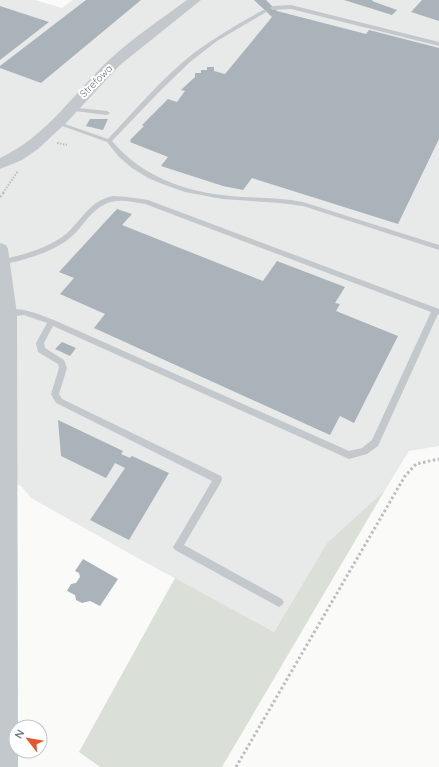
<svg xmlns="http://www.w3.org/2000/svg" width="439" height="767" font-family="Quicksand,sans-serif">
	<rect width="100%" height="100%" fill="#fafaf8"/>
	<polygon fill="#e8e9e9" points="0,0 35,0 62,8 73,0 439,0 439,446 409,451 385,490 327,543 274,632 143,561 31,498 21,486 0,480"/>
	<polygon fill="#dadfd7" points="385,490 222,767 100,767 79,752 175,578 274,632 327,543"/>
	<g fill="#aab3b9">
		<polygon points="86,0 141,0 41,83 0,68 0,66"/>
		<polygon points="254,0 266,0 277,11 366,34 369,30 439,48 439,139 398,224 252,178 243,190 223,186 161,166 168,157 130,142 131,141 130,140 144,126 142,125 168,99 177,102 185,91 181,90 195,77 195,73 201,73 201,70 207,70 207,67 214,67 214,71 225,74 272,17"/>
		<polygon points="344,0 373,0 372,1 397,10 392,15"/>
		<polygon points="422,0 439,0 439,21 411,12"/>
		<polygon points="0,6 49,22 0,60"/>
		<polygon points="90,119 108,119 103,130 86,126"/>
		<polygon points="117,209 132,214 122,225 263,281 277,261 345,287 335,303 340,304 336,311 398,336 354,423 340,416 330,435 94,328 105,314 60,294 74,278 59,272"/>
		<polygon points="62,342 76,348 70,356 55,349"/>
		<polygon points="58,420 123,451 121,454 130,458 132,456 169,473 129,540 90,520 125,468 115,463 106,478 61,456"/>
		<polygon points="83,559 118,579 100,606 90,601 82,603 76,600 75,595 67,591 71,584 76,583 80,577 79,573 75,571"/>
	</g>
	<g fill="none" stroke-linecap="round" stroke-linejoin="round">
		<g stroke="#bbbfc2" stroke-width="2" stroke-dasharray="1.5 1.5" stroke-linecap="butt">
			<polyline points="57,143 67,145"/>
			<polyline points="3,193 18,171"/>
		</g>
		<polyline stroke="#bbbfc2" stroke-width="2.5" stroke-dasharray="2 2" stroke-linecap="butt" points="0,197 4,192"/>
		<polyline stroke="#bbbfc2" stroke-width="3" stroke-dasharray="2.5 2.5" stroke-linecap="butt" points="236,767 405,476 416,464 439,459"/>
		<g fill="#c3c8cc" fill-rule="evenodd">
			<polygon points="291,5 439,42 439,46 291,9 273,10 270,8 273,6"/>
			<path d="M263,10L268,11L217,41L190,62L160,91L112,141C145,180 192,194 242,197C262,198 283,198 303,202L439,245V250L303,206L280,203L222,199L185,192L165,185L148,178L132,168L119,157L107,142L54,123L55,122H59L108,139C136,109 163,77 195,52C217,36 240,23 263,10Z"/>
			<polygon points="69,107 107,111 110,113 107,115 67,110 66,109"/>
			<path d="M113,196L127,197L148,200L439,309V315L438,314L378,446L367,454L349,459L53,326L44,343L45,348L64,360L67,368L59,394L62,399L221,476L222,479L221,482L184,545L282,599L284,602L282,605L279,607L175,550L173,547L175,544L212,481L56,403L51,394L59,368L58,364L38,352L36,343L47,323L24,315L8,317L4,314C14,302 42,316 54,320L349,451L362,448L372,440L431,312L145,204C117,199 107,197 87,219C82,225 77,232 71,237C54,252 22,261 0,265V259C20,257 50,247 66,234C83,219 89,201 113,196Z"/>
		</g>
		<g fill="#c3c8cc" fill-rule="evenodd">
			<path d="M187,0H201L120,65L67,122L38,149L22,160L0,169V158C46,137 74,93 110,59C134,37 161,19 187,0Z"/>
			<polygon points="0,243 6,245 8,249 17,314 18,727 16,727 16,751 18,751 18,767 0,767"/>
		</g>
	</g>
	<g text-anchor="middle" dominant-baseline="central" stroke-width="4" stroke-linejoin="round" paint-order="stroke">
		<g font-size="10" fill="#657683" stroke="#fff">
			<text transform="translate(96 81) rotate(-45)">Strefowa</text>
		</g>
	</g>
	<g transform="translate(28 739) rotate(301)"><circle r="19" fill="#ffffff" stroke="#c1c8cd"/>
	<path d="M0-3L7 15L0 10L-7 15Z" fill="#e4572e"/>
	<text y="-6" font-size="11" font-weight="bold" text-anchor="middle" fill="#657683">N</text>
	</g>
</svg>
